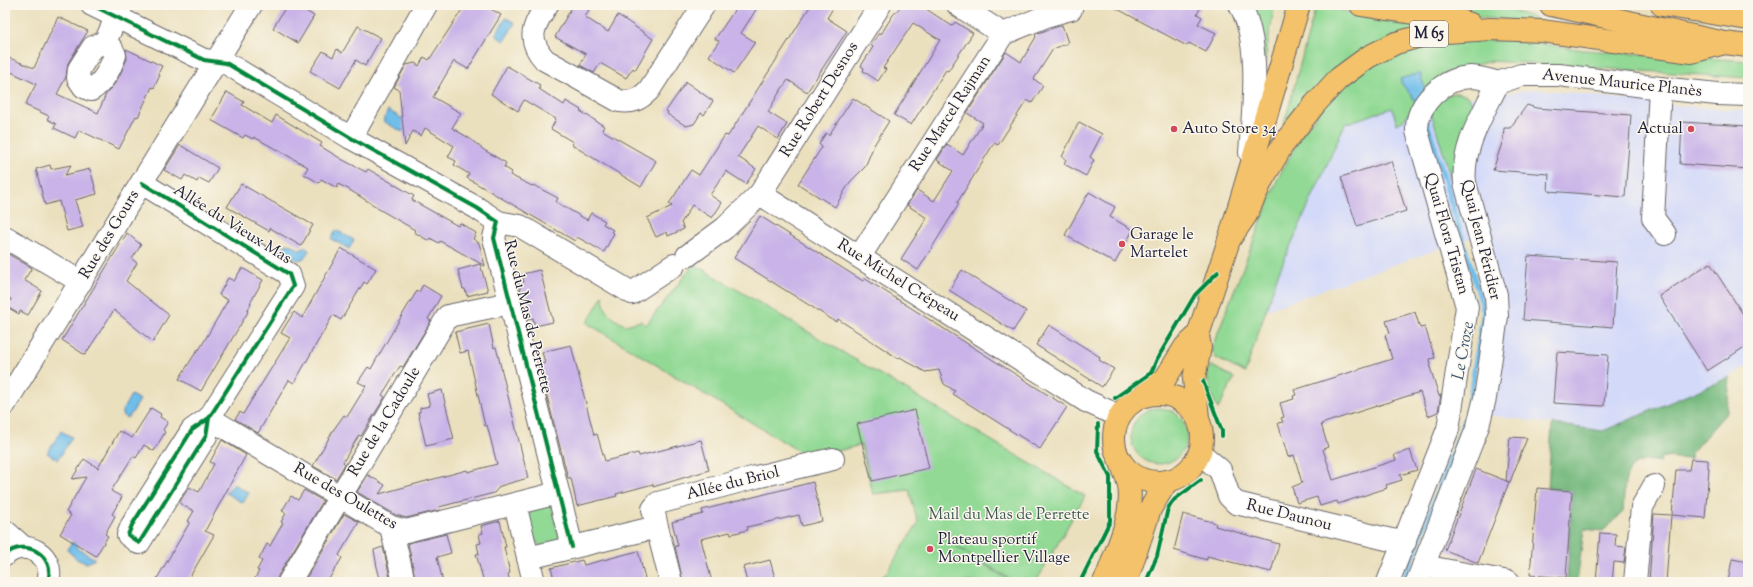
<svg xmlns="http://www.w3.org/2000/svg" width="1753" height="587" font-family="'Sorts Mill Goudy',serif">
	<rect width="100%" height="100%" fill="#fbf7ec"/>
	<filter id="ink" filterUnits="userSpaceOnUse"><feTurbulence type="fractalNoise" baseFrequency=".025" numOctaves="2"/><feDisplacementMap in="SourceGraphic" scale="8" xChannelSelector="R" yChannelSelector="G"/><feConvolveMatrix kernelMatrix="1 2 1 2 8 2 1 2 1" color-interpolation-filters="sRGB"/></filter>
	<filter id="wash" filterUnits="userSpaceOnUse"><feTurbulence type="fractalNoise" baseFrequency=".012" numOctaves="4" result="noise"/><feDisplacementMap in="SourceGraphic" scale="16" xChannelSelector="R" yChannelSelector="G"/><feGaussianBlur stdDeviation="0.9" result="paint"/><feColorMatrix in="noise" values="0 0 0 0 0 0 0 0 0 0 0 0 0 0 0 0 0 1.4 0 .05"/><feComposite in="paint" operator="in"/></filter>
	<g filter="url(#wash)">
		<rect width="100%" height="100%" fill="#ebe0be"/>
		<polygon fill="#d3d9f9" points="1537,89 1682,106 1748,111 1748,365 1730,377 1603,431 1488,415 1487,232 1266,310 1278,274 1345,124 1392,108"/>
		<g fill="#91d994" stroke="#5a7e68">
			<polygon points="1251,5 1275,5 1264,64"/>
			<polygon points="1316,5 1328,5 1330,8 1376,18 1414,23 1423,27 1283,128"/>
			<polygon points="1404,5 1497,5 1546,22 1483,18"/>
			<polygon points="1477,39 1523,41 1584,50 1748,61 1748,78 1491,61 1445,73 1425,89 1420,73 1400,79 1402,84 1417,103 1404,120 1397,124 1392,108 1345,124 1278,274 1245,373 1216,358 1211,350 1278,178 1302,134 1326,103 1371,64 1411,46"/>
			<path d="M1453,93C1466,93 1473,98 1474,111L1457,178L1451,179L1430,109L1436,102Z"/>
			<path d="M694,264L1085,496L1036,582H1015L951,543L1012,582H870L885,575L918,523L909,490L873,494L861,445L810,458L587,323L603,295C604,312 610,317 625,325L641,321L646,325Z"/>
			<path d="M1210,366H1212L1234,378L1218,409C1212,400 1203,375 1210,366Z"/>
			<circle cx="1159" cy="436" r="28"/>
			<polygon points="546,505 551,506 562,537 557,545 542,547 533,539 527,517 533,509"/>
		</g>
		<path fill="#74b97e" stroke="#4b6e5c" d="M1730,377L1727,412L1691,453V459L1661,457L1660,462C1654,461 1647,460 1641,462C1621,467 1625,495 1623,512L1603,531L1584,529L1577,582H1567L1572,491L1548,489L1552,424L1603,431Z"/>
		<g fill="#70beea" stroke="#497092">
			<polygon points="506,18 515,23 504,41 495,35"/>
			<polygon points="1420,73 1425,89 1417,103 1402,84 1400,79"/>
			<polygon points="388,110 408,122 402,132 383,121"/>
			<polygon points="336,230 354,240 349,249 331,239"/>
			<polygon points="286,244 292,245 300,250 306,247 309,251 303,259 298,260 284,253 283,247"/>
			<polygon points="131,395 140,400 130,416 126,418 122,415 122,411"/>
			<polygon points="61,431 72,437 58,460 47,453"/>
			<polygon points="234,484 249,493 243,503 226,493"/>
			<polygon points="72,542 78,546 77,548 95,559 87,563 78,560 67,550"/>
		</g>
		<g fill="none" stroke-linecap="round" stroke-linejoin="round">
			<polyline stroke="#70beea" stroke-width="5.5" points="1403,582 1467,416 1484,311 1427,121"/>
		</g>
		<g id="blocks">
			<g fill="#c9b3e8">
				<polygon points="287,5 296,5 314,16 298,43 273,28"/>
				<polygon points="465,5 484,5 501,15 468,69 454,61 433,97 461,113 452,128 469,138 484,150 506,163 504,167 512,172 510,175 532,186 533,185 558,198 556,202 587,220 591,213 605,221 603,224 613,230 611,232 614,233 604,252 577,237 575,241 467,178 469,174 454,165 456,161 448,157 454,146 425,128 421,136 413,131 405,146 399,90 394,87 406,65 415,63 419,66 424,57 429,60"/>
				<polygon points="573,5 580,5 589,10 585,17 608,32 618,15 653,39 635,70 633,68 626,78 600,63 594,73 580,65 586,54 555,37"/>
				<polygon points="738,5 759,5 741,33 755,42 734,73 709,56 719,41 715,39"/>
				<polygon points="811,5 835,5 827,18 847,31 807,92 788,80 779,93 768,112 787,124 778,139 758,126 738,157 756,169 746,184 726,171 710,195 722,203 712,218 692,205 681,223 684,229 668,236 667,232 656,237 647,218 672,206 669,204 691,170 699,175 725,135 728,136"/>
				<polygon points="902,5 920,5 952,26 955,22 973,33 948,71 946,70 911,125 894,115 940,40 913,23 883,68 886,69 878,81 863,71 864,68 861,66 873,47 871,45 879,33 881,34 893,15"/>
				<polygon points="1110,5 1202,5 1197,14 1202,17 1198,24 1216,33 1206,52 1189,43 1187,45 1185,45"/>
				<polygon points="58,17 88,31 68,63 66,77 57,94 98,113 106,94 116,82 122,70 127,59 126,49 162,66 158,74 160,75 154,88 152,87 138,117 136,116 119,149 79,130 75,138 54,128 56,124 47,119 49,116 25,105 36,84 5,69 5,62 7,57 34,68"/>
				<polygon points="1062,25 1068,43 1053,49 1034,79 1043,86 1032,103 1027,100 998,145 994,143 957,203 959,204 918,270 901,259 927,218 907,205 917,190 934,201 953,171 937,160 947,144 963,155 983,123 967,113 1006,52 1021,62 1036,37 1035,34"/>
				<polygon points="358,26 381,38 365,66 356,60 340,88 310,71 323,51 333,57 337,49 342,53"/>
				<polygon points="507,66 540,85 539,89 564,105 566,101 581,110 580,111 604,126 602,130 656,161 641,187 572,145 573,142 551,129 556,119 524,100 518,111 491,94"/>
				<polygon points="686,82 713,101 704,115 701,113 694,124 686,126 667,114 668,112 666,111"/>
				<polygon points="227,92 244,102 242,105 272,123 276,115 322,143 320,146 343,160 366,172 368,169 414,196 412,200 458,226 460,223 476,233 473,239 479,243 485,266 440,241 439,243 430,238 429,241 414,232 415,230 377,208 377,207 348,189 338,184 337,188 321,179 319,183 304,174 308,167 254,137 253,139 245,135 243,138 211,120"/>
				<polygon points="853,98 889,121 874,145 865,167 850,182 835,207 798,184 822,147 819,144 826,133 829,135"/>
				<polygon points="1527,105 1536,108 1631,115 1625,197 1548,191 1549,174 1493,170 1503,140 1504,128 1510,128"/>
				<polygon points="1079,122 1102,134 1090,157 1094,160 1086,176 1064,164 1066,159 1062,157"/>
				<polygon points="1682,122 1748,126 1748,169 1680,164"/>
				<polygon points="180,145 218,168 209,183 199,178 197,182 185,175 182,180 164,170"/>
				<polygon points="1391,161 1406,211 1357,226 1341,177"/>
				<polygon points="50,165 51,169 71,165 65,175 90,169 97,194 75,200 83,227 67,231 59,201 45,205 36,169"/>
				<polygon points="241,184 313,225 301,246 270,228 269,231 227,207"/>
				<polygon points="1089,192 1115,207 1110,217 1133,230 1115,263 1065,235"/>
				<polygon points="760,216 863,281 864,278 1067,407 1040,449 953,394 955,391 944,384 939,370 925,372 900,357 899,359 838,319 836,322 734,258"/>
				<polygon points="127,233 141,245 132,259 137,263 126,281 169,315 153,342 114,310 85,355 62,340"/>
				<polygon points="341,248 376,269 367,284 364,282 341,320 333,315 294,383 289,380 258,433 235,419 240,412 243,414 290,338 281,333 287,323 294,312 302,318"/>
				<polygon points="5,252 32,268 24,280 42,291 28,315 20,311 19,314 7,307 11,299 5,296"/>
				<polygon points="1528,256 1617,262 1613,327 1523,320"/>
				<polygon points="1710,263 1748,322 1748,345 1707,371 1659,296"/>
				<polygon points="480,264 488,291 467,296 465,289 463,289 458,270"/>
				<polygon points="242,268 263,280 250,303 251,304 247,311 248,312 201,391 179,379 198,349 199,350 228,300 219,295 228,278 234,281"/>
				<polygon points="540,270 553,322 535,326 533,318 527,320 519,283 524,282 522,274"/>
				<polygon points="962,270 1026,311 1013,331 949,290"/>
				<polygon points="423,285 441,296 428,319 431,321 403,367 400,366 382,395 385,397 361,436 359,435 343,462 345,464 336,479 313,466 334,429 344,415 347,417 366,386 358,382 368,367 371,369 376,360 407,307 417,291 419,292"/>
				<polygon points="1415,312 1420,328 1425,327 1435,358 1430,359 1431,366 1430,367 1439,396 1441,395 1438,412 1428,416 1420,392 1321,424 1328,447 1323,449 1333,480 1396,460 1394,455 1410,450 1417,470 1400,475 1402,480 1386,485 1387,488 1338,504 1337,501 1320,506 1317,497 1297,503 1292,487 1302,483 1294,455 1288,457 1278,423 1283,422 1281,418 1284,417 1280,403 1294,399 1293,396 1296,395 1294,390 1392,359 1385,335 1390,333 1386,321"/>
				<polygon points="489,324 494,348 496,347 528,478 500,486 494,493 439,507 440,510 406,518 396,515 357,492 368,475 385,485 379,494 467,470 468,472 497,464 487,425 485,426 468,351 460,353 455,332"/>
				<polygon points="1049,325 1100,357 1099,360 1114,369 1102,387 1036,345"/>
				<polygon points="571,345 594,435 597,434 605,461 638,453 639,456 701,440 709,470 653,487 653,484 616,494 617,496 577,506 571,478 568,478 539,365 545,363 542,352"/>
				<polygon points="1557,352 1608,355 1604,406 1553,403"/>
				<polygon points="442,390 454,439 426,446 418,412 420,412 420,408 430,406 427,394"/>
				<polygon points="151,408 161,414 160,417 168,422 163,430 165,432 154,451 144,445 136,458 133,456 111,491 122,497 112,514 115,516 105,534 108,536 96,556 60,534 71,515 66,512 86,477 72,479 84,459 98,468 119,431 132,438"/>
				<polygon points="915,410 929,468 872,481 857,424"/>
				<polygon points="1510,437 1527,438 1510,482 1506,481"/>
				<polygon points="222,440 246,455 205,531 214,535 187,582 155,582 190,522 188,521 194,511 179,503 189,487 199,492 214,464 210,462"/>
				<polygon points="1691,459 1708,460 1708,468 1709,468 1705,518 1672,515 1676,470 1689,470"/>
				<polygon points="1476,469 1509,482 1478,563 1445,550"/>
				<polygon points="813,482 822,521 802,526 799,515 747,527 748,530 731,534 730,532 701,539 712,582 683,582 675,546 678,546 672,522 703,514 702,510"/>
				<polygon points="1537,488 1572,491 1566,578 1530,575"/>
				<polygon points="304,490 323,501 278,576 277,582 253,582 259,571 257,570 262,561 259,559 267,544 270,546 283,523 281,522 286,513 282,511 291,496 298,500"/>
				<polygon points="344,514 359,522 339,555 342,558 327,582 304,582"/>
				<polygon points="1183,514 1216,523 1215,526 1279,544 1271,572 1207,556 1207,560 1174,550"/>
				<polygon points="1654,514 1671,515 1666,582 1649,582"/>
				<polygon points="500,521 506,547 504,547 510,573 508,574 510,582 484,582 476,554 479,554 477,544 481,543 479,534 483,533 481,526"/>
				<polygon points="1600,533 1616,534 1615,546 1626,547 1624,563 1614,562 1612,582 1596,582"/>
				<polygon points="446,534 451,553 437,557 443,582 416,582 408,543"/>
				<polygon points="383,547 391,582 381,582 377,567 374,550"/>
				<polygon points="638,551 646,582 555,582 551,568 582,560 584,565"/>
				<polygon points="1732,559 1748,562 1748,582 1728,582"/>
				<polygon points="770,560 776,582 747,582 743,567"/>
			</g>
		</g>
	</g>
	<g filter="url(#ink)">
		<use href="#blocks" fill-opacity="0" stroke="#686469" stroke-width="1"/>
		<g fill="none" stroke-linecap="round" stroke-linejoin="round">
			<defs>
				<g id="minor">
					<polyline points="92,5 204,60 226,63 351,138 477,208 498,222 494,238 572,547"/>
					<path d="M547,5C533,26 526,39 545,60L619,101C632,103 639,100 649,90L704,5"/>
					<polyline points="958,5 1003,34"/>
					<path d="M1240,5C1262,44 1253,110 1250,153"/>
					<path d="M105,42L112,49L115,55C110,69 104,82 91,90L84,87L78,78L79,69L93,47L105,42L122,5"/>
					<polyline points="1498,83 1521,75 1559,75 1660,88 1717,94 1748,95"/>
					<polyline points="1660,88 1653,218 1665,234"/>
					<polyline points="351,138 426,5"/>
					<polyline points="142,183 289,274 293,286 209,418 206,436 139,543 128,535 132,525 192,430 209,418"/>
					<polyline points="760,194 880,5"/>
					<polyline points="498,222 520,226 632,293 674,265"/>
					<polyline points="5,237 81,282"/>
					<polyline points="687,256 725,228 760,194 1086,401 1119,416"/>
					<polyline points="860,256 1003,34 1046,16 1071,9"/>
					<polyline points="5,404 251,5"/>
					<polyline points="209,418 391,527 406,531 558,493"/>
					<polyline points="1200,453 1220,470 1229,496 1236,503 1391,540 1405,542"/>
					<polyline points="515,504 534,582"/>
					<polyline points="391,527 404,582"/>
					<polyline points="657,527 653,509 658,503 756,477 833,459"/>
					<polyline points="5,531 23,547"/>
					<path d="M5,555C25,537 56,555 48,582"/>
					<polyline points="528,558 657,527 671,582"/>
					<polyline points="1423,566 1509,582"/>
					<polyline points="289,582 448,316 510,303"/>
					<path d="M1388,582L1448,429L1467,307L1417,131C1416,103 1444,78 1471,77C1480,77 1489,80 1498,83"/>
					<path d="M1417,582L1478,426L1485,398L1497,316L1496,295L1465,183C1461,148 1483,114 1498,83"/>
					<polyline points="1635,582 1642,507 1654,486"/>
				</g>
				<g id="major">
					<polyline points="1361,5 1458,20 1470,24"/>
					<polyline points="1551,5 1725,43 1748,46"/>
					<polyline points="1662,5 1748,19"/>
					<polyline points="1229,240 1246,215 1262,180 1282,146 1315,104 1338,79 1368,57 1396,43 1432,33 1491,29 1542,31 1692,52 1725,43"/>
					<circle cx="1158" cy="438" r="44"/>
					<polyline points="1144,395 1165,379 1185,347 1198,335"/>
					<polyline points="1198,418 1194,379 1200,347 1198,335 1229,240 1299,5"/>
					<path d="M1104,582L1108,574C1117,547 1134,515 1129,486C1128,479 1124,472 1122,465"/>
					<polyline points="1126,582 1150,509 1167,481"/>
				</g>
			</defs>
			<use href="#minor" stroke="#686469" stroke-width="24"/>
			<use href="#major" stroke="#686469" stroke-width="24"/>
			<use href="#minor" stroke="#fff" stroke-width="22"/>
			<use href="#major" stroke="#f3c26a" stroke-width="22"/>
			<defs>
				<g id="cycleway">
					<polyline points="92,5 204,60 226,63 351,138 477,208 498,222 494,238 572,547"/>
					<polyline points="142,183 289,274 293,286 209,418 206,436 139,543 128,535 132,525 192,430 209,418"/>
					<polyline points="1203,381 1222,431 1222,436"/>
					<polyline points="1115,398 1151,373 1157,359 1195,295 1218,272"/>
					<path d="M5,555C25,537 56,555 48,582"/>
					<polyline points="1080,582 1110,521 1110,477 1097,451 1098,424"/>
					<polyline points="1146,582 1157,556 1168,508 1175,499 1201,480"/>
				</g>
			</defs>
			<use href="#cycleway" stroke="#fbf7ec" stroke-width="6"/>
			<use href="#cycleway" stroke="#00873e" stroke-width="4"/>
		</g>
	</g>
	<g fill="#d1495b" stroke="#fbf7ec" stroke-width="1.5">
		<circle cx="1174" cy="129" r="4"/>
		<circle cx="1691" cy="129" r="4"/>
		<circle cx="1122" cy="244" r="4"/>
		<circle cx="930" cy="549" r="4"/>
	</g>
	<g text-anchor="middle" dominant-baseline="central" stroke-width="3" stroke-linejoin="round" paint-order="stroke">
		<rect fill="#fbf7ec" stroke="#636270" stroke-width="1" x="1410" y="21" width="38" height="26" rx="3"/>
		<g font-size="15" font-weight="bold" fill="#22223b">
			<text x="1429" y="34">M 65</text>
		</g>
		<g font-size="16" fill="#22223b" stroke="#fbf7ec">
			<text transform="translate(1622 84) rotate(6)">Avenue Maurice Planès</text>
			<text transform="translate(820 100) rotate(-58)">Rue Robert Desnos</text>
			<text transform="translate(951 114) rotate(-57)">Rue Marcel Rajman</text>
			<text transform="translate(232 225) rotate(32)">Allée du Vieux Mas</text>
			<text transform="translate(1446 234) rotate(74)">Quai Flora Tristan</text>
			<text transform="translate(110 235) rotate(-59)">Rue des Gours</text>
			<text transform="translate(1480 240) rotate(76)">Quai Jean Péridier</text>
			<text transform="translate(898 281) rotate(32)">Rue Michel Crépeau</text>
			<text transform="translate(527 317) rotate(76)">Rue du Mas de Perrette</text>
			<text transform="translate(385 422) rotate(-59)">Rue de la Cadoule</text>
			<text transform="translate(733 484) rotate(-14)">Allée du Briol</text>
			<text transform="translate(345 497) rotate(30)">Rue des Oulettes</text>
			<text transform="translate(1289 516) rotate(14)">Rue Daunou</text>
		</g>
		<g font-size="16" fill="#22223b" stroke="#fbf7ec" text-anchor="start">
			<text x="1182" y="129">Auto Store 34</text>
			<text x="1683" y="129" text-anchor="end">Actual</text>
			<text x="1130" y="235">Garage le<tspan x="1130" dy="18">Martelet</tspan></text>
			<text x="938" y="540">Plateau sportif<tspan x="938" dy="18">Montpellier Village</tspan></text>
		</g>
		<g font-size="16" fill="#435956" stroke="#fbf7ec">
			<text x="1009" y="515">Mail du Mas de Perrette</text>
		</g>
		<g font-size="17" font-style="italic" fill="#3d5978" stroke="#fbf7ec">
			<text transform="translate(1464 351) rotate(-80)">Le Croze</text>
		</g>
	</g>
	<rect width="1753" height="587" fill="none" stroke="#fbf7ec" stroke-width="20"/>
</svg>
